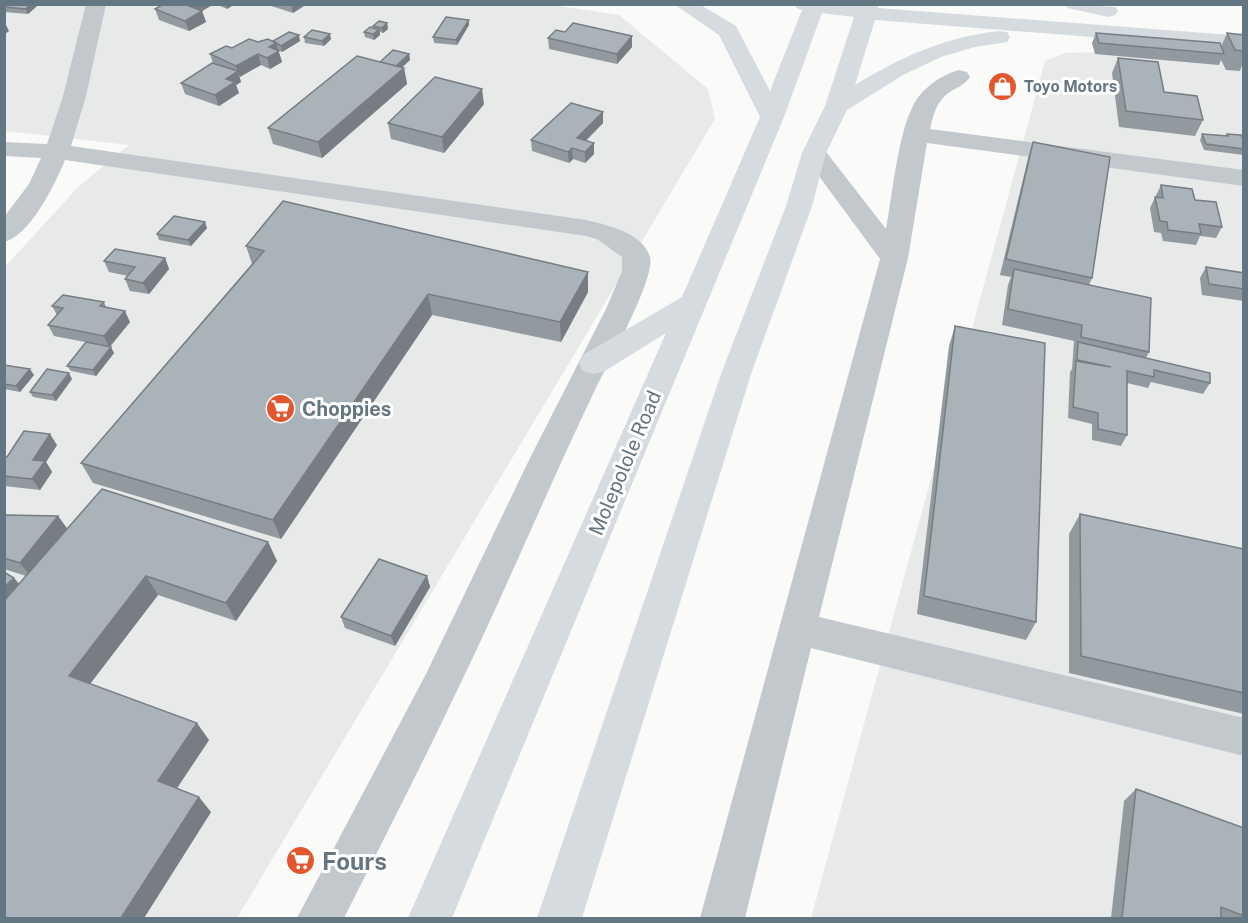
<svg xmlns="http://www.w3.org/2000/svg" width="1248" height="923" font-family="'Public Sans',sans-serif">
	<rect width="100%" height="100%" fill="#fafaf8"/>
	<g fill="#e8e9e9">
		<polygon points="5,5 553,5 619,15 708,89 715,119 237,918 5,918 4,268 79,186 129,145 5,131"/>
		<polygon points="1184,50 1243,56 1243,918 811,918 1045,61 1064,53"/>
	</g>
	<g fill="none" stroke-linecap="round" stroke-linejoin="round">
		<g fill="#c3c8cc" fill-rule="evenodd">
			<path d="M86,4H106L86,96L71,146L586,220C607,225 642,232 650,257C656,278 606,367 595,390C546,492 503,597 453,699C418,773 380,846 344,918H297L426,674L531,456L606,309L622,271V257L597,239L586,236L65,160C55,184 30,236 4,242V217L29,184L41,158L4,156V142L47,144L63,96Z"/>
			<path d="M959,70L967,72L970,77C964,86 955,88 947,94C936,103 933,116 930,129L1244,170V186L927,143L908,258L819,617L1244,718V756L811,648L745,918H700L880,259L802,153L805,148L814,146L823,148L886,229C892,196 898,134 913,106C921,89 941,75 959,70Z"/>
		</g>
		<g fill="#d6dbdf" fill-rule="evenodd">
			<path d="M674,4H699L736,26L770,91L802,10L797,8L794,4H879L878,8L1244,36V49L875,20L855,85C901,57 945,37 999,31L1007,32L1010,37L1007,42L975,47L941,57L903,75L847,110L826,153L812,206L751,374L582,918H537L721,374L786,206L802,153L825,106L854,17L822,13L784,117L452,918H408L666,333L605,371L594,374L583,371L579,363L583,355L682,297L760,117L719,35Z"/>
			<polygon points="1065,4 1115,7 1118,11 1115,15 1108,17 1068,8"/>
		</g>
	</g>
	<g fill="#929a9f">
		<polygon points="4,4 37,6 28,14 4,12"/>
		<polygon points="164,4 214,4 202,11 206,22 189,31 159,20 155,9"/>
		<polygon points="216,4 235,4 227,9"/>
		<polygon points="265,4 307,4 293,13"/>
		<polygon points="469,20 469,25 457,45 434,43 433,37"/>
		<polygon points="387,23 388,29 383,33 380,32 380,35 374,40 365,37 364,32 374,28 373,26"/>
		<polygon points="1096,33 1221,47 1227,33 1244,35 1244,66 1242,65 1240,71 1226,70 1221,60 1219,65 1095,54 1092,43"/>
		<polygon points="304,37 331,39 324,46 305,43"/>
		<polygon points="548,38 632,47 617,64 549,49"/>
		<polygon points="273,41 300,41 282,52 278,50 282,62 270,69 261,65 239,76 241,82 236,85 239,93 219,106 185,94 181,83 213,63 210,54 258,42"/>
		<polygon points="409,54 410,60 401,68 404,68 407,84 322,158 273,144 268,128 380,62"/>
		<polygon points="1118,58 1203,120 1195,136 1119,127 1112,73"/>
		<polygon points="484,104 444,153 391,139 388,123"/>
		<polygon points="603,112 603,123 586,141 594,143 594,154 585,163 573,159 569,163 532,151 531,140"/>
		<polygon points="1202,134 1226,136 1227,134 1244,141 1244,155 1204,150 1200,140"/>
		<polygon points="1033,142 1092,278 1089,285 1149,352 1146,358 1210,383 1203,394 1151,382 1148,388 1127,383 1127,435 1121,446 1092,440 1092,424 1068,418 1070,372 1072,369 1074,341 1002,325 1008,285 1011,277 1000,275 1028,158"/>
		<polygon points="1161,185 1195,200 1222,227 1216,238 1200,236 1196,245 1163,241 1161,233 1154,232 1150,208"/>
		<polygon points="207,228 191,246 159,240 157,234"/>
		<polygon points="246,246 588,292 561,342 432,315 281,539 93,483 81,463 252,264"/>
		<polygon points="165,258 169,269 149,294 130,291 125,279 128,276 109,272 104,261"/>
		<polygon points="1206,267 1244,273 1244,301 1202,295 1200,278"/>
		<polygon points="104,302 106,307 130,322 110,347 114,353 96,376 71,371 67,366 90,343 54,336 48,325 57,315 52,306"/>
		<polygon points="955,326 1036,622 1026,640 917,614 949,346"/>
		<polygon points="4,365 34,375 20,392 4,389"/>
		<polygon points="72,379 56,401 33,397 30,392"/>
		<polygon points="57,445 46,462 52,472 40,490 4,486 4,457 7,457"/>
		<polygon points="1080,514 1244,549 1244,714 1069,673 1069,534"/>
		<polygon points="4,515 58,516 67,529 268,542 277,561 236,621 158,595 90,684 209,740 177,788 211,812 144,918 4,918 19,584 26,576 4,569"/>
		<polygon points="427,576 430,587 395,646 345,628 341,617"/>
		<polygon points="1136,789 1244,828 1244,918 1111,918 1124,801"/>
	</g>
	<g fill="#777d82">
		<polygon points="30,4 36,4 37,6 28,14 26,9"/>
		<polygon points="192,4 214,4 202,11 206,22 189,31 185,21 189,6"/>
		<polygon points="226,4 235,4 227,9"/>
		<polygon points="291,4 307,4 293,13"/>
		<polygon points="469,20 469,25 457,45 456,40"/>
		<polygon points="4,21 9,31 4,35"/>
		<polygon points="387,23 388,29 383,33 382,28"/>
		<polygon points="379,30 380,35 374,40 373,34"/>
		<polygon points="330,34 331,39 324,46 322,41"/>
		<polygon points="299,35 300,41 282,52 281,46"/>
		<polygon points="632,36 632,47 617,64 617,54"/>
		<polygon points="276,43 282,62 270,69 267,58 269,47"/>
		<polygon points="258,54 261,65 240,77 236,66"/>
		<polygon points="409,54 410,60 396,73 395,67"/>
		<polygon points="404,68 407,84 322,158 318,142"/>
		<polygon points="238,71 241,82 236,85 239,93 219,106 215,95 226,79"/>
		<polygon points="482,89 484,104 444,153 442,137"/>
		<polygon points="603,112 603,123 577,149 577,138"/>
		<polygon points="594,143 594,154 585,163 585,152"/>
		<polygon points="572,148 573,159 569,163 568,152"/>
		<polygon points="205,222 207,228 191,246 188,240"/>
		<polygon points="165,258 169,269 149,294 143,283"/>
		<polygon points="588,272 588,292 561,342 560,322"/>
		<polygon points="428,294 432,315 281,539 273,520"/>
		<polygon points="125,311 130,322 109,347 104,336"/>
		<polygon points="111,347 114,353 96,376 93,370"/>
		<polygon points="30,369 34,375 20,392 16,386"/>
		<polygon points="69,373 72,379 56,401 52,395"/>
		<polygon points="50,434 57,445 46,462 52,472 40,490 32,479 33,460"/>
		<polygon points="58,516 69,531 32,578 20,563"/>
		<polygon points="268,542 277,561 236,621 226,603"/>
		<polygon points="146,576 158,595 83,693 69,676"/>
		<polygon points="427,576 430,587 395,646 391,636"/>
		<polygon points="14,578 23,588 4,605 4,587"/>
		<polygon points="197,723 209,740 171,797 158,781"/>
		<polygon points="199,797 211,812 144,918 121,918"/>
	</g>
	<g fill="#aab3b9" stroke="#777d82" stroke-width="1.5">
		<polygon points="4,4 30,4 26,9 4,7"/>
		<polygon points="164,4 192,4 189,6 202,11 185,21 155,9"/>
		<polygon points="446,17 469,20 456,40 433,37"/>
		<polygon points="379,21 387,23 382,28 373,26"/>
		<polygon points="573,23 632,36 617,54 548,38 556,30 565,32"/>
		<polygon points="370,27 379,30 373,34 364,32"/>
		<polygon points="312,30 330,34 322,41 304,37"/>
		<polygon points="289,32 299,35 281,46 273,41"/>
		<polygon points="1096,33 1220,43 1224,54 1099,43"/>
		<polygon points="1227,33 1244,35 1244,51 1235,50"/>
		<polygon points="249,39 258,42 268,39 276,43 269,47 279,51 267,58 258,54 236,66 210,54 226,46 232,48"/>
		<polygon points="393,50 409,54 396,66 380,62"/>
		<polygon points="357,56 404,68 318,142 268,128"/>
		<polygon points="1118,58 1158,62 1164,92 1197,96 1203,120 1126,111"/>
		<polygon points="212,63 238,71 226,79 235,82 215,95 181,83"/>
		<polygon points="435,77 482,89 442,137 388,123"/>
		<polygon points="571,103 603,112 577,138 594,143 585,152 572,148 568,152 531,140"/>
		<polygon points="1202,134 1228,136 1227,134 1241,135 1244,141 1244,149 1206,144"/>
		<polygon points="1033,142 1110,157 1092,278 1006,259"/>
		<polygon points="1161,185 1192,189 1195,200 1216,202 1222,227 1199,224 1201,234 1168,230 1167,222 1160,221 1155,197 1163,198"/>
		<polygon points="283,201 588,272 560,322 428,294 273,520 81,463 264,251 246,246"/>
		<polygon points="174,216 205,222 188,240 157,234"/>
		<polygon points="115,249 165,258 143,283 125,279 135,267 104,261"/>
		<polygon points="1206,267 1244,273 1244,289 1209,284"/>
		<polygon points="1014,269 1151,298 1149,352 1081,337 1082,325 1008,309"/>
		<polygon points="63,295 104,302 100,306 125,311 104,336 48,325 63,308 52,306"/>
		<polygon points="955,326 1045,343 1036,622 924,596"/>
		<polygon points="86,342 111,347 93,370 67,366"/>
		<polygon points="1078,342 1210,373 1210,383 1154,370 1154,377 1127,371 1127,435 1098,429 1098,413 1073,407 1076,361 1111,367 1077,360"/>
		<polygon points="4,365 30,369 16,386 4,384"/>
		<polygon points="47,369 69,373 52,395 30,392"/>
		<polygon points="24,431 50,434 33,460 45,461 32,479 4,476 4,457 7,457"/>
		<polygon points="102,489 268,542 226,603 146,576 69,676 197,723 158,781 199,797 121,918 4,918 4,601"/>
		<polygon points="1080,514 1244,549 1244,693 1081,656"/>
		<polygon points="4,515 58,516 20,563 4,558"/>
		<polygon points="379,559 427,576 391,636 341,617"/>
		<polygon points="4,572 14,578 4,587"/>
		<polygon points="1136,789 1244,828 1244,916 1221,907 1221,918 1122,918"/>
	</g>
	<defs>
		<symbol id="shop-disc" viewBox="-11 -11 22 22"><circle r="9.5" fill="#e4572e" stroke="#fff"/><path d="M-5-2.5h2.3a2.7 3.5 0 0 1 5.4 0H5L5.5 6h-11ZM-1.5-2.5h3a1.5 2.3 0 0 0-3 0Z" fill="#fff"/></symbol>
		<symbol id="supermarket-disc" viewBox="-11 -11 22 22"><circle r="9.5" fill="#e4572e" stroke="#fff"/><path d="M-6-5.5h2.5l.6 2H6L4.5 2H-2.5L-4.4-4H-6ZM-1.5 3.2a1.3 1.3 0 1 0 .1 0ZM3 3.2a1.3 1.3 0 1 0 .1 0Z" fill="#fff"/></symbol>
	</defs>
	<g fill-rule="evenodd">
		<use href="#shop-disc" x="986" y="70" width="33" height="33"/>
		<use href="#supermarket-disc" x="264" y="392" width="33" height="33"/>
		<use href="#supermarket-disc" x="284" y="844" width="33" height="33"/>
	</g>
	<g text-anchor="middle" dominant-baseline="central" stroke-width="6" stroke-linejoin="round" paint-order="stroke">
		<g font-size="16" font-weight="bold" fill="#657683" stroke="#fff" text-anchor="start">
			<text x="1024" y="86">Toyo Motors</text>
		</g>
		<g font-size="20" font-weight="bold" fill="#657683" stroke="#fff" text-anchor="start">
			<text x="302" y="409">Choppies</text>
		</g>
		<g font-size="20" fill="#657683" stroke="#fff">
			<text transform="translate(625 463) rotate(-67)">Molepolole Road</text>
		</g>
		<g font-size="24" font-weight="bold" fill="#657683" stroke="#fff" text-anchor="start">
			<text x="322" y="861">Fours</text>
		</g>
	</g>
	<rect width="1248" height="923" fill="none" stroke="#657683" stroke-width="12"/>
</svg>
